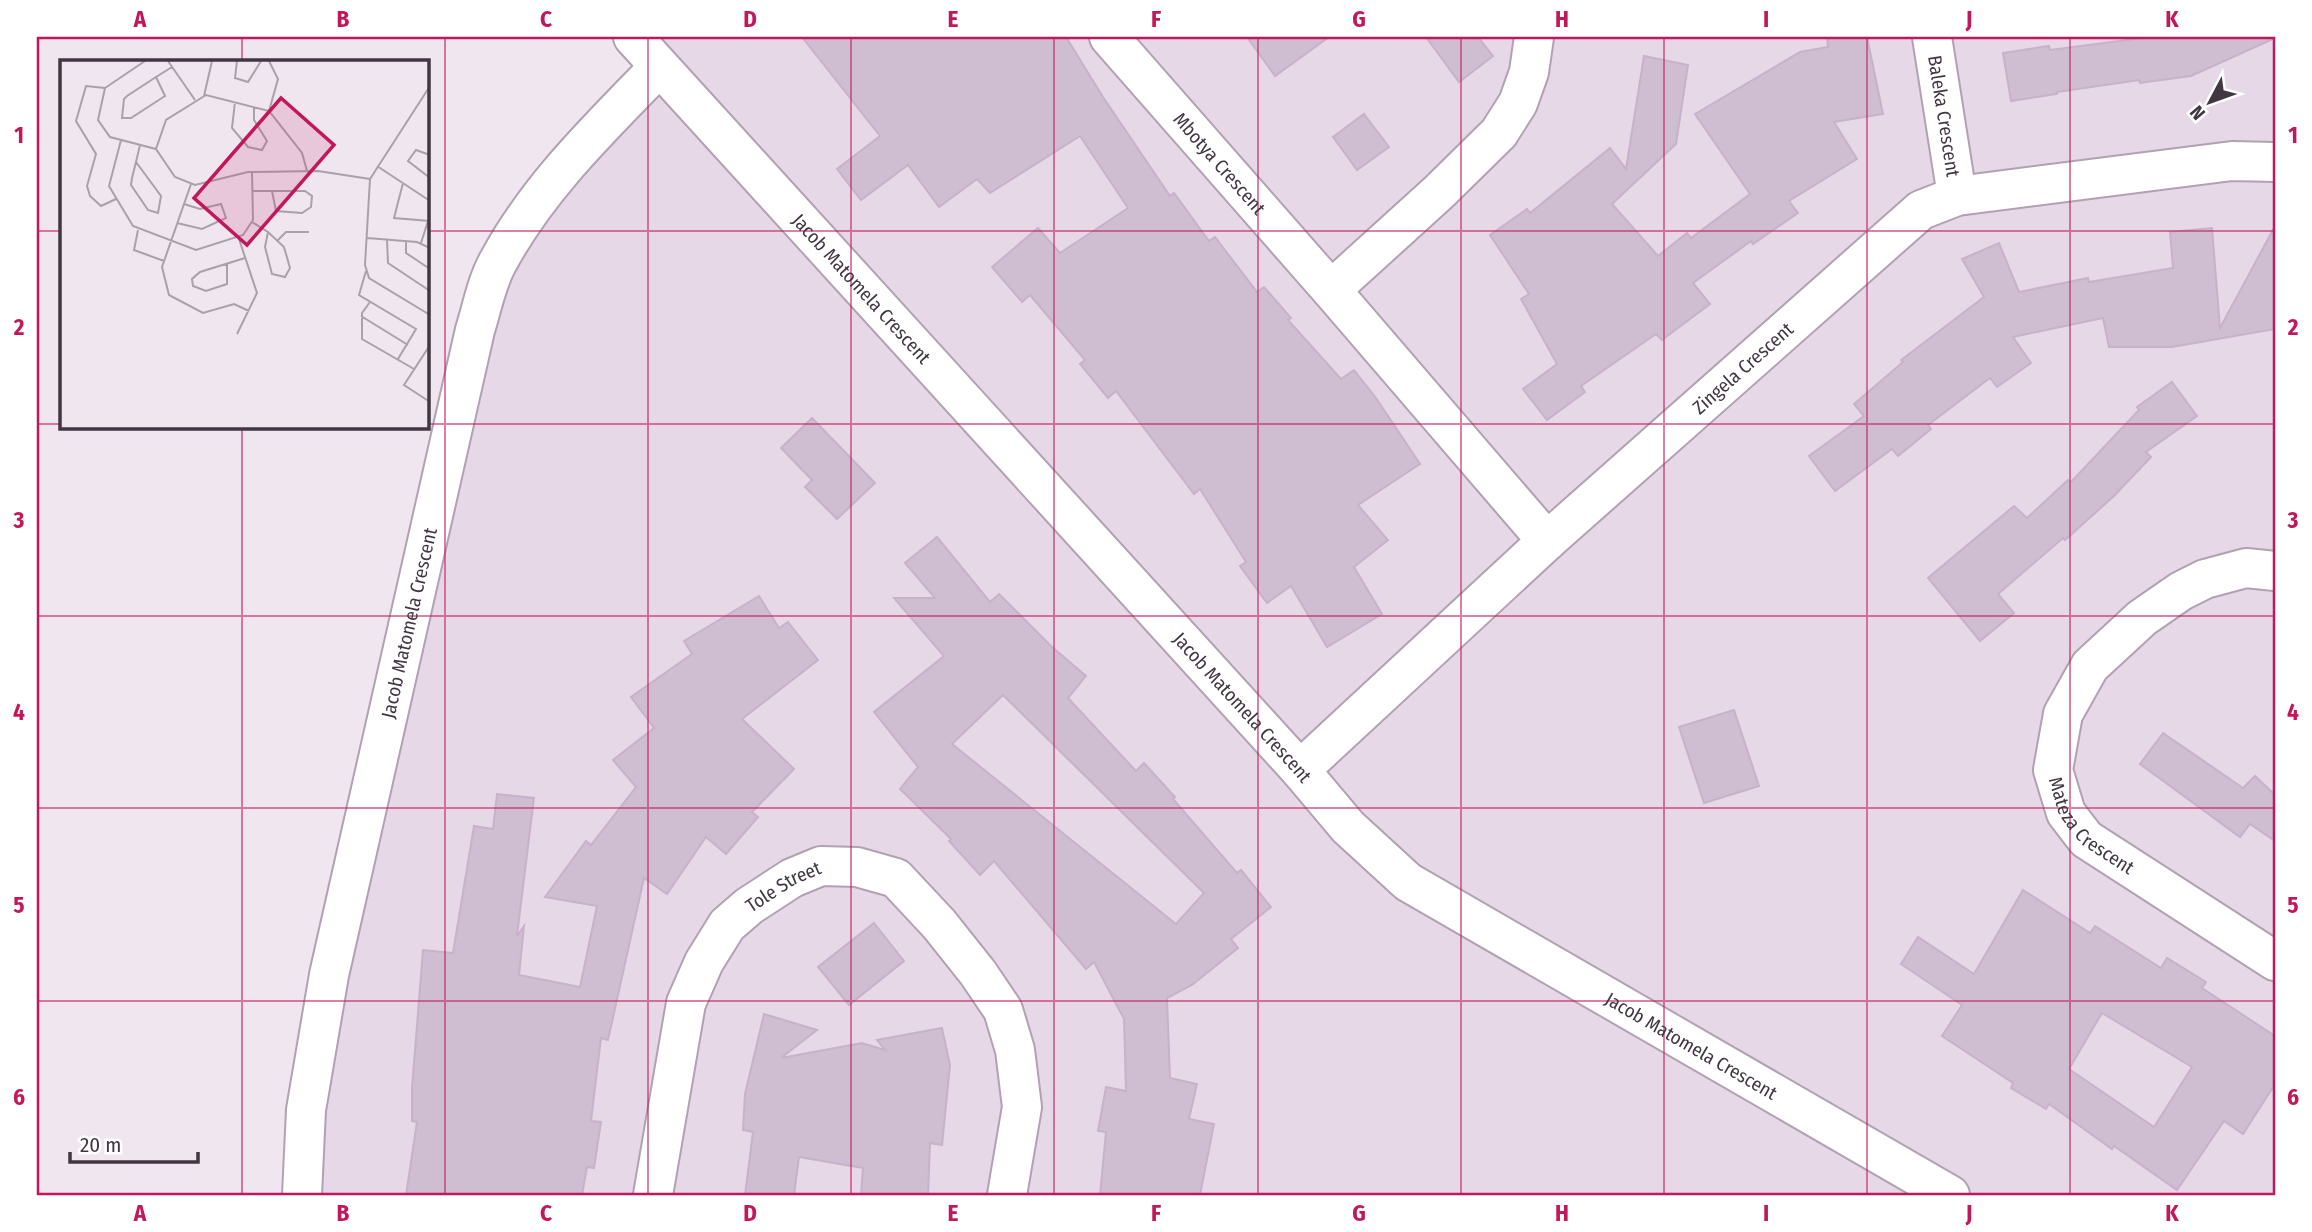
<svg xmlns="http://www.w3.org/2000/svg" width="2312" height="1232" font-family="'Fira Sans Condensed',sans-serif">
	<rect width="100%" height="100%" fill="#f0e6f0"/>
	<polygon fill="#e7d8e8" points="633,37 2275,37 2275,1195 302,1195 497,262 658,67"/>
	<g fill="#cfbdd1" stroke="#c8b1cb" stroke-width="2" fill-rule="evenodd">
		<polygon points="802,37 1066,37 1103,97 1170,196 1174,193 1209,241 1215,237 1257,292 1264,287 1291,318 1288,320 1341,379 1354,370 1376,398 1420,464 1358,505 1388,540 1354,567 1382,614 1327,647 1291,586 1267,603 1240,566 1246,562 1200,489 1194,494 1116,391 1108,398 1080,364 1085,360 1030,295 1022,302 992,267 1038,228 1060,253 1128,208 1080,136 990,193 977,179 939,207 908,165 861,200 837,169 880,136"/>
		<polygon points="1247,37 1329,37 1275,76"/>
		<polygon points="1426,37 1478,37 1493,56 1459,82"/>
		<polygon points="1827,37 1867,37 1883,114 1834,122 1857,159 1789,201 1798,213 1753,244 1751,241 1693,283 1710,304 1662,340 1656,334 1581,386 1585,392 1547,420 1523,389 1557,364 1521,299 1529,294 1490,235 1527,209 1530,213 1610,148 1626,169 1644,56 1688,65 1676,144 1612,204 1658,256 1687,233 1691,238 1750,194 1695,114 1800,52 1828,47"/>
		<polygon points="2150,37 2275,38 2191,76 2140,83 2139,80 2057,92 2057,94 2011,101 2003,53 2049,46 2050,50"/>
		<polygon points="1364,114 1389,147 1357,170 1333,137"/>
		<polygon points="2275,226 2275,329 2172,347 2109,347 2103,318 2013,337 2031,363 1997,387 1990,378 1928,425 1931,429 1898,456 1892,449 1835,491 1809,456 1864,416 1854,404 1903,362 1901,360 1984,297 1962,259 1999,243 2019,292 2088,278 2089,282 2173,268 2170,232 2212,228 2220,328"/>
		<polygon points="2172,382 2197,416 2146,452 2151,457 2114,496 2065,540 2063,538 1998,594 2014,613 1980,641 1928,578 2014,506 2027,518 2068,480 2071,482 2139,410 2137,407"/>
		<polygon points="812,418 875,483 837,519 805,487 812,480 781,448"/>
		<path d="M937,537L990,602L999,594L1052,647L1086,676L1068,698L1136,771L1144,763L1175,797L1173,799L1237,873L1241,870L1271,907L1231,939L1238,948L1192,985L1167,998L1170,1078L1197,1084L1189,1119L1214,1124L1200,1195H1100L1106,1132L1098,1131L1106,1087L1126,1091L1124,1019L1094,962L1086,969L994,861L980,875L949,841L951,839L900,789L918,767L874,712L944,656L894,598H935L905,563ZM1003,695L1204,893L1176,924L952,744Z"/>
		<polygon points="759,596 779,628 788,622 818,660 742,719 794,769 752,812 758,817 726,854 706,837 667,894 644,878 608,1040 601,1038 591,1121 601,1122 594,1168 587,1167 582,1195 406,1195 417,1122 412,1121 412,1088 423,950 453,953 474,826 493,829 497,794 534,798 517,936 524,926 519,975 580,987 597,906 545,897 586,841 591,845 636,787 613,760 654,728 631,697 692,654 684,641"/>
		<polygon points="1734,710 1759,786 1704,803 1679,727"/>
		<polygon points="2163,733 2243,788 2255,776 2275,795 2275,841 2250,824 2240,837 2140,764"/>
		<path d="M2023,890L2090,933L2095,926L2161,968L2167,958L2206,982L2202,988L2275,1036V1084L2243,1134L2224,1121L2177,1190L2114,1146L2112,1149L2049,1104L2046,1109L2011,1088L2013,1083L1942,1036L1962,1005L1901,964L1918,937L1974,974ZM2102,1013L2192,1067L2154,1127L2069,1069Z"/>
		<polygon points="874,923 904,961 849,1005 818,967"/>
		<polygon points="764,1014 817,1030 781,1058 862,1043 885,1050 877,1040 942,1028 950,1065 942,1145 930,1143 928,1195 861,1195 863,1168 799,1157 794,1195 745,1195 753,1132 743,1130 745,1094"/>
	</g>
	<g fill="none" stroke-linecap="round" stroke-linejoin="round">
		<defs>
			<g id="minor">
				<path id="s1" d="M633,37L1300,770L1348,827L1408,882L1950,1195"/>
				<path id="s2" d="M1109,37L1331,290L1547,541"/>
				<path id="s3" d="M1932,37L1957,196"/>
				<polyline points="1331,290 1439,192 1499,133 1518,103 1529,72 1534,37"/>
				<path id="s4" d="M2275,571L2246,568L2205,579L2181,591L2142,618L2090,666L2063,714L2053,770L2066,813L2086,839L2275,961"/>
				<path id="s5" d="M1300,770L1547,541L1921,210L1957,196L2232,161L2275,162"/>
				<path id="s6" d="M302,1195L306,1110L329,975L475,330C482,308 487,280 499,260C539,186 601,127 659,67"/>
				<path id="s7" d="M653,1195L686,1003L704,962L727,925L749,906L792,878L821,866L857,867L896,878L939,924L978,973L1003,1010L1015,1050L1022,1107L1007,1195"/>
			</g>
		</defs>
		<use href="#minor" stroke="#b1a1b2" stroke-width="42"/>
		<use href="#minor" stroke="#fff" stroke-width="38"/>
	</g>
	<path fill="none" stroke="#c2185b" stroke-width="2" stroke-opacity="0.55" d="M242,37V61M445,37V1195M648,37V1195M851,37V1195M1054,37V1195M1258,37V1195M1461,37V1195M1664,37V1195M1867,37V1195M2070,37V1195M37,231H61M427,231H2275M37,424H61M427,424H2275M242,427V1195M37,616H2275M37,808H2275M37,1001H2275"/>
	<g text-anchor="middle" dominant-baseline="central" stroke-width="5" stroke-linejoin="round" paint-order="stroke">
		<g font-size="19" fill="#413642" stroke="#fff">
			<text stroke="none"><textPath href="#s3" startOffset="80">Baleka Crescent</textPath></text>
			<text stroke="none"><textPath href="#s2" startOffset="168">Mbotya Crescent</textPath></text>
			<text stroke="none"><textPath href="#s1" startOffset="340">Jacob Matomela Crescent</textPath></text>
			<text stroke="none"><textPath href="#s5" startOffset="598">Zingela Crescent</textPath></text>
			<text stroke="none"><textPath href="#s6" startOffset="583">Jacob Matomela Crescent</textPath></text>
			<text stroke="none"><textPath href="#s1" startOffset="906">Jacob Matomela Crescent</textPath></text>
			<text stroke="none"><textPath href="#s4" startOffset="399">Mateza Crescent</textPath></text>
			<text stroke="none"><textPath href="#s7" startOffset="352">Tole Street</textPath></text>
			<text stroke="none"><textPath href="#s1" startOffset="1474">Jacob Matomela Crescent</textPath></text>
		</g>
	</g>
	<g transform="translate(60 60)">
		<rect width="369" height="369" fill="#f0e6f0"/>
		<path fill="none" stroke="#aaa0aa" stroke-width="2" d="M85,1L45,28L38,60L50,77L96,89M108,1L135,40M177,1L175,18L188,22L201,1M209,1L218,19L209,51M96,17L105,36L71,58H62L64,39L67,36L96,17L112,7M370,26L310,119L305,205L309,218L370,255M45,28L26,26L16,61L36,94L27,126L30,136L41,146L56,139M144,36L152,1M175,42L172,68L188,87L202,90L207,81L194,60V47M61,80L49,126L73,166L136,190L183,175L193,160L192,112M370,95L356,90L348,101L370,118M76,102L101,136L98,153L88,150L71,125L72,118L76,102L80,85M317,106L370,141M247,111L242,93L209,51L146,35L106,60L96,89L115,117L135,125L188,112L258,111L310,119M343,123L334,158L370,161M131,124L102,207L109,235L143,253L174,244L189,251M193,131H245L252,136L251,147L242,153L216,151L212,131M192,162L208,172L224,187L230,208L225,217L212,214L205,187L208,172M117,163L142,169L166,158L161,144L140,149L124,144M78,170L74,190L104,201M307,178L357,182L370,188M218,180L226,172H249M327,180L328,203L370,231M346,181V193L370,209M361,183L368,161M167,204V224L146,231L133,226L132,219L140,212L185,198M306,211L299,235L356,269L338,299M310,242L302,253V279L354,309M301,256L348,285M177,274L197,233L179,179M370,285L344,325L370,342"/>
		<path fill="#c2185b" fill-opacity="0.15" stroke="#c2185b" stroke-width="3.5" d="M221,38L274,85L187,185L134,138Z"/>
		<rect width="369" height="369" fill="none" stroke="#413642" stroke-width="3.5"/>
	</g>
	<rect width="2312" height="1232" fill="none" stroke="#ffffff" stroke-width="77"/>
	<g transform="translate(2210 102) rotate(229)" stroke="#ffffff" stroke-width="5" paint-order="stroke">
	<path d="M0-5L12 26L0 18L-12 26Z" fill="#413642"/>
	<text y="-10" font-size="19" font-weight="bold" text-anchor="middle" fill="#413642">N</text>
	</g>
	<path d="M70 1152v10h128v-10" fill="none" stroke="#413642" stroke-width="3.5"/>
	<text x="80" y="1152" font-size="21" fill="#413642" stroke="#ffffff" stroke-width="5" paint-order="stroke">20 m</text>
	<rect x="38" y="38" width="2236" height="1156" fill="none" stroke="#c2185b" stroke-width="2.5"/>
	<g font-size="23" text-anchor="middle" font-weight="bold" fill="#c2185b">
		<text x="140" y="27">A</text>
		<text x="343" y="27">B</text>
		<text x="546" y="27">C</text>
		<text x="750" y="27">D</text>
		<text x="953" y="27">E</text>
		<text x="1156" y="27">F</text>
		<text x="1359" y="27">G</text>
		<text x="1562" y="27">H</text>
		<text x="1766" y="27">I</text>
		<text x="1969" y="27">J</text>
		<text x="2172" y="27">K</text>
		<text x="19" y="143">1</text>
		<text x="2293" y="143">1</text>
		<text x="19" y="335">2</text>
		<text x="2293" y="335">2</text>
		<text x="19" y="528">3</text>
		<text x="2293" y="528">3</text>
		<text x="19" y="720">4</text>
		<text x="2293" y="720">4</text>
		<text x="19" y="913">5</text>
		<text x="2293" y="913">5</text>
		<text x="19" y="1105">6</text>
		<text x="2293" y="1105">6</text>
		<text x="140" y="1221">A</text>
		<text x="343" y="1221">B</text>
		<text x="546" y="1221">C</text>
		<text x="750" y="1221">D</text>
		<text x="953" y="1221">E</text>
		<text x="1156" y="1221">F</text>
		<text x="1359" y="1221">G</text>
		<text x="1562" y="1221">H</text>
		<text x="1766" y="1221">I</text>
		<text x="1969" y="1221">J</text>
		<text x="2172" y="1221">K</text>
	</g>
</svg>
